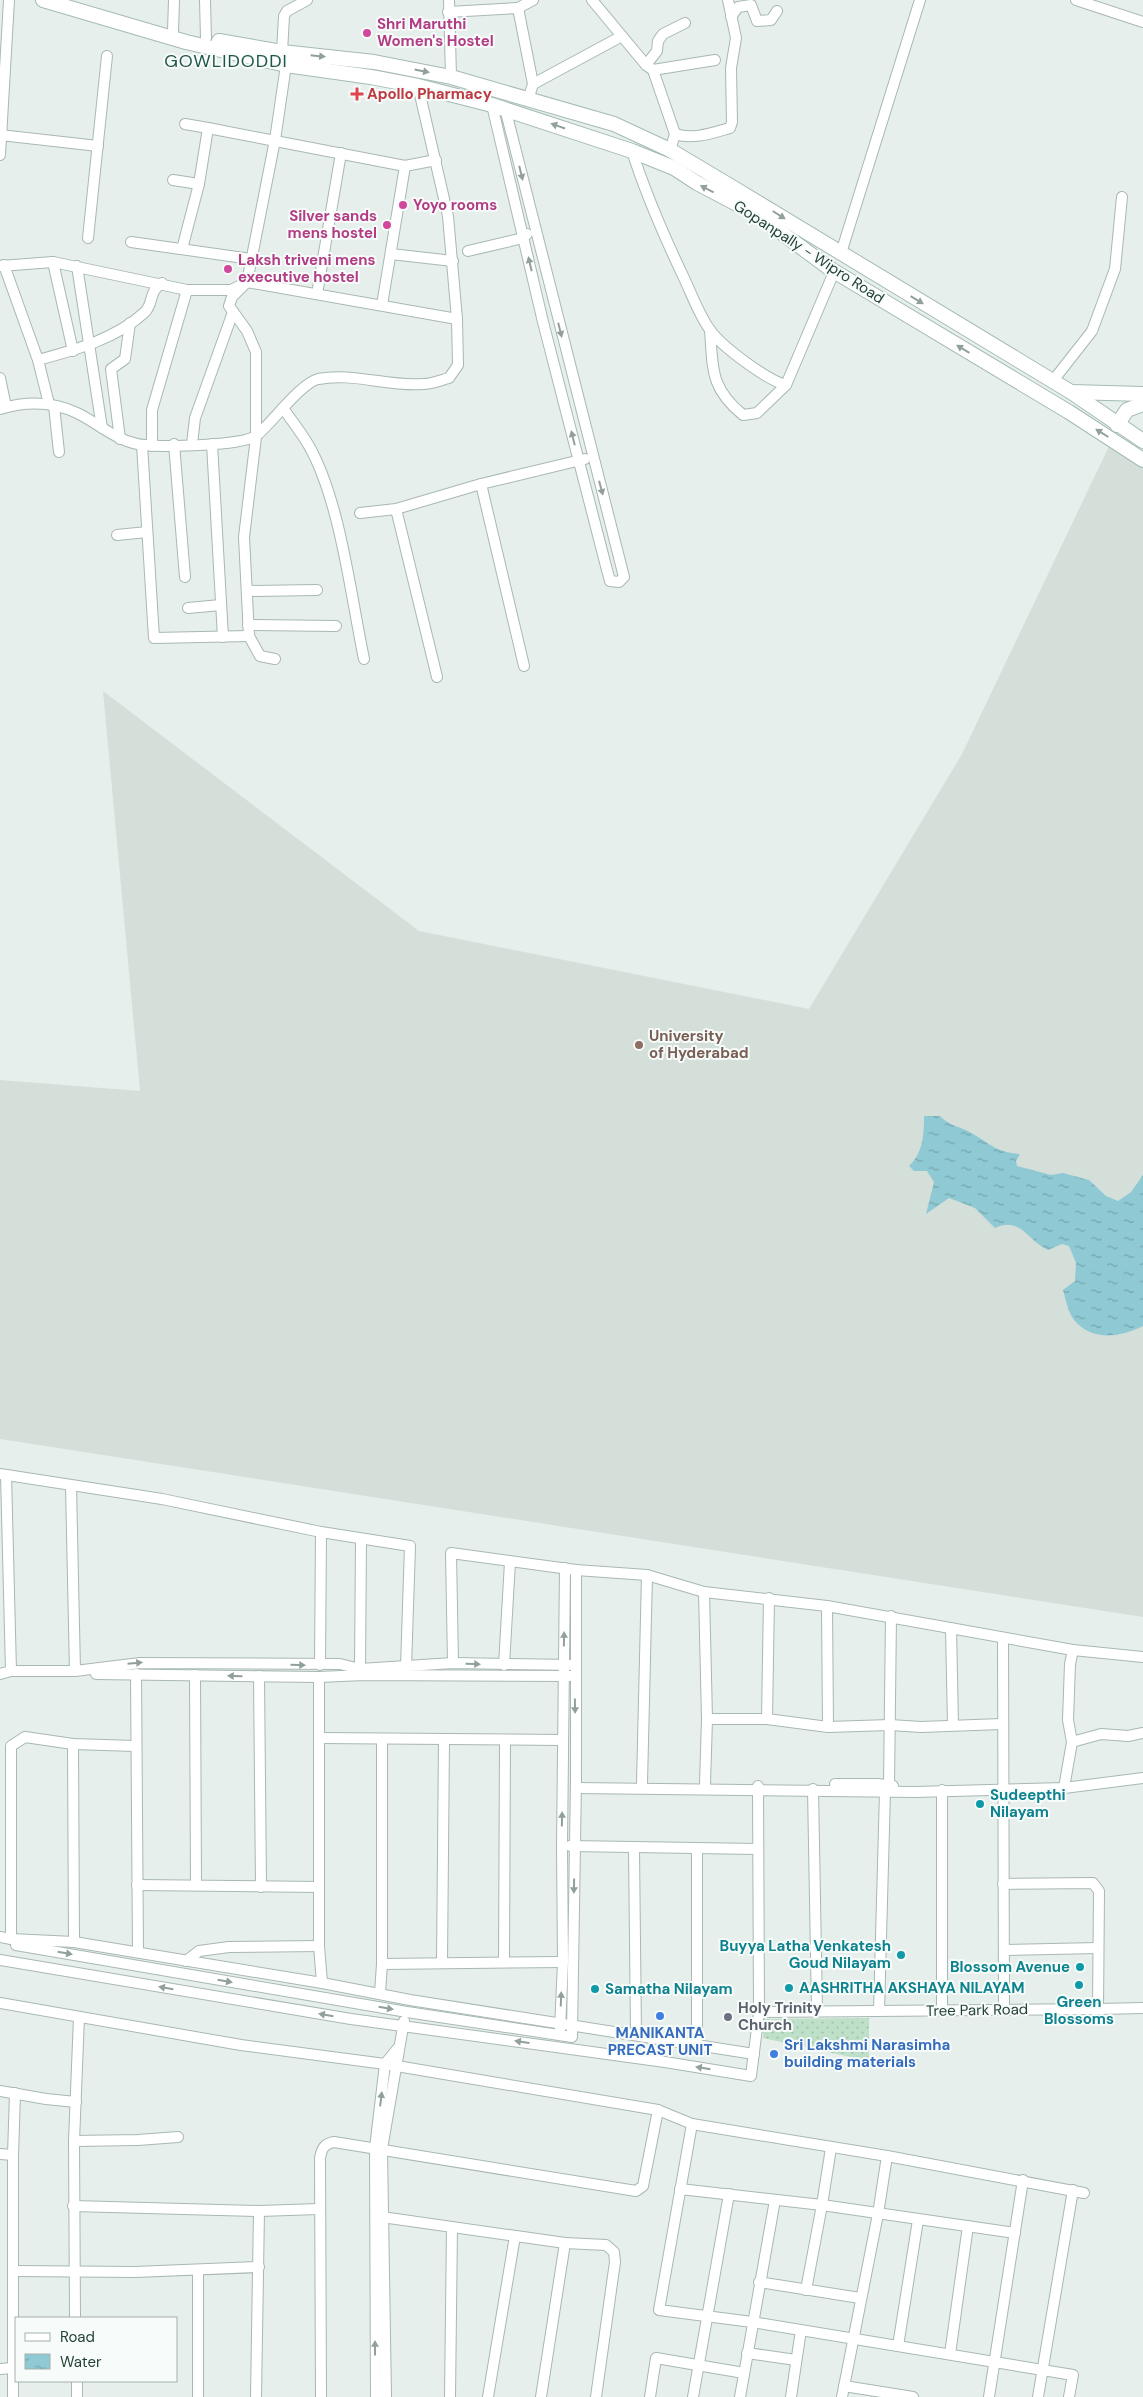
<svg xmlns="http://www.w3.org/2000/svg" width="1143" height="2397" font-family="'DM Sans',sans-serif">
	<defs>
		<pattern id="grass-dots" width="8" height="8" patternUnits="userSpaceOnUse" patternTransform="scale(1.25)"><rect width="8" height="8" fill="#bfe0c8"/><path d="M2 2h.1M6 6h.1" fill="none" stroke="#a4c1ad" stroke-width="1.8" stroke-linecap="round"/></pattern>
		<pattern id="water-ripples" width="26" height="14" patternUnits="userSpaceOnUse" patternTransform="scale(1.25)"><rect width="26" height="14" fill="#8ec9d4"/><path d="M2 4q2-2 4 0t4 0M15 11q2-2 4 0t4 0" fill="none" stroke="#74a5ad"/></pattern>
	</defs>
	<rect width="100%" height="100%" fill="#e6efeb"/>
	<polygon fill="#d4dfda" points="1112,440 1143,460 1143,1617 0,1439 0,1080 140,1091 103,691 419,931 809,1009 962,754"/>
	<polygon fill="url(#grass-dots)" points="869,2018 869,2061 763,2038 764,2019"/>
	<path fill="url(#water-ripples)" d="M924,1116H940C948,1124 953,1125 963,1129C987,1139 991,1152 1020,1154L1016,1161L1017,1166L1051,1175L1063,1173L1089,1180L1106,1196L1118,1201L1131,1192L1143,1175V1326C1121,1337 1092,1342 1074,1320C1068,1312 1066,1300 1063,1290L1075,1281L1076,1263L1069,1246L1062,1244L1048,1250C1028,1241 1020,1216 995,1228L975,1208L949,1198L926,1214L934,1182L927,1171H914L909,1166C923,1153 924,1135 924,1116Z"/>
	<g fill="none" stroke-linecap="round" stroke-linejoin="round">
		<defs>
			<g id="street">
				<polyline points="205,0 206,38"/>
				<polyline points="449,0 451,77"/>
				<polyline points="592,0 646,65 653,70 675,134 670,150"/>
				<polyline points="1076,0 1143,22"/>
				<polyline points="518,8 533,0"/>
				<polyline points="448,12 518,8 533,84 528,100"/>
				<polyline points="731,17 738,7 751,5 757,21 771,20 777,11"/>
				<polyline points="173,32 174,0"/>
				<polyline points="282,52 284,16 287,11 307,0"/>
				<polyline points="646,65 657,51 658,41 663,34 685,23"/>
				<polyline points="653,70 715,60"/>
				<polyline points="533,84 622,36"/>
				<polyline points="492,105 543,322 607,570 610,581 619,582 624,577 505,108"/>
				<polyline points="185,124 208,128"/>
				<path d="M675,134C693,140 712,133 730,128L732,122L731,68L736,38L728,0"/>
				<polyline points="0,135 98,146"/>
				<path d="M632,151C646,195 664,236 684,278C692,295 699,315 710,330C722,347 767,380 786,385L834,272"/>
				<polyline points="0,155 9,0"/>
				<polyline points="173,180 199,184"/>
				<polyline points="88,238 107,56"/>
				<polyline points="131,242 251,259"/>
				<polyline points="182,249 199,184 208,128 405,166 436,160"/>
				<polyline points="468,251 523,238 527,234"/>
				<polyline points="841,253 920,0"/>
				<polyline points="391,254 453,261"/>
				<polyline points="53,262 73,351"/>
				<polyline points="4,265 38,360"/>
				<polyline points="0,266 53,262 187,290 231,290 247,282 457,319"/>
				<polyline points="77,266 102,428"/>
				<polyline points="317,294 341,153"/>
				<polyline points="382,305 405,166"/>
				<path d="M710,330C713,369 710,388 743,415L757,413L786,385"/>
				<polyline points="0,378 6,407"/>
				<polyline points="1052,382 1092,331 1115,269 1122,197"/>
				<path d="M49,404L38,360C75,350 116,339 145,312C154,303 148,292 162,283"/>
				<polyline points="54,406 59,452"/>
				<path d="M283,408C291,420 301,432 309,446C340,500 351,597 364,659"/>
				<path d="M0,409C26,401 52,401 77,413C100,424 118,443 145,445C164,447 244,446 257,435C271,424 301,383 318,379C353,372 388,387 423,384C432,384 441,380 449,378L458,365L457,319L448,216L418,86"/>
				<polyline points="120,439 111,369 125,359 130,323"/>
				<polyline points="174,444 185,577"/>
				<polyline points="192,444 195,418 233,312"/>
				<polyline points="212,444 223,637"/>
				<polyline points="142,445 154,638 249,636"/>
				<polyline points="152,446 152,410 187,290"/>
				<polyline points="481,484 524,666"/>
				<polyline points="396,509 437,677"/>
				<polyline points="360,513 396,509 481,484 585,459"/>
				<polyline points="117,535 147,532"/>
				<polyline points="247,591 317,590"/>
				<polyline points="188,608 221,605"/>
				<polyline points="248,625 336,626"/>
				<polyline points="275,659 260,656 249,636 244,537 256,437 256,352 247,331 229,306 232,297 247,282 275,140 286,65"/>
				<polyline points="0,1474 162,1499 321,1532 410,1546 406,1667"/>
				<polyline points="6,1475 11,1671"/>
				<polyline points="71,1486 75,1671"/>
				<polyline points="704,1592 707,1719 705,1784"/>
				<polyline points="827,1606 828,1727"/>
				<polyline points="951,1628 953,1725"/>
				<polyline points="1003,1638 1004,2010"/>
				<polyline points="453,1663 451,1553 576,1570 647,1575 704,1592 827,1606 1073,1650 1143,1657"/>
				<polyline points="320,1665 321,1532"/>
				<polyline points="504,1665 510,1562"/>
				<polyline points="360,1669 361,1539"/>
				<polyline points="0,1674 11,1671 75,1671 140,1663 340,1664 360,1669 453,1663 575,1665"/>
				<polyline points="96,1674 319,1677 364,1675 575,1676"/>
				<polyline points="136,1674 138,1952"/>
				<polyline points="195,1675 196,1885"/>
				<polyline points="259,1676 261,1887"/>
				<polyline points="319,1677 319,1946 322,1983"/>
				<polyline points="707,1719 767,1719 828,1727 890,1725 921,1727 1002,1724"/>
				<polyline points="767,1719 769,1598"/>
				<polyline points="320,1738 563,1740"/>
				<polyline points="382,1739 382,1964 563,1962"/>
				<polyline points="1072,1742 1101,1734 1128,1736 1143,1733"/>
				<polyline points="73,1744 74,1942"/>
				<polyline points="642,1783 647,1575"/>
				<polyline points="835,1784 878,1784 893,1786"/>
				<polyline points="889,1786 891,1616"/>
				<polyline points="576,1788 915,1792 1064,1788 1143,1778"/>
				<polyline points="1064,1788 1072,1742 1068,1720 1070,1664 1073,1650"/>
				<polyline points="813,1789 817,2011"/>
				<polyline points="942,1790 942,2010"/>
				<polyline points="570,1846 758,1849"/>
				<polyline points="634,1849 636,2035"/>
				<polyline points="697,1849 697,2045"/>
				<polyline points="137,1885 319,1887"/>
				<polyline points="0,1937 11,1939 74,1942 322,1983 410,2000 754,2054"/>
				<polyline points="11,1939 11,1746 25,1737 73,1744 135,1746"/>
				<polyline points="16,1945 407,2012 572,2037"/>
				<polyline points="1004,1950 1098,1948"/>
				<polyline points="0,1960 351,2019 665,2062 751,2076 759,2012 758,1786"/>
				<polyline points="186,1961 199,1951 229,1947 319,1946"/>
				<polyline points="504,1962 505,1740"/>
				<polyline points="442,1963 444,1739"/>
				<polyline points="380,1993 382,1964"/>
				<polyline points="0,2003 241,2045 385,2064 658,2110 692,2124 659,2310 752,2322 1073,2375 1069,2397"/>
				<polyline points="1098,2009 1143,2008"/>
				<polyline points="879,2011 885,1791"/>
				<polyline points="759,2012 1098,2009 1099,1891 1093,1883 1003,1884"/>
				<polyline points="560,2029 563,1962 562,1846 565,1568"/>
				<polyline points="572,2034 576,1781 576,1570"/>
				<polyline points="0,2091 46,2099 76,2102"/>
				<polyline points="692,2124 887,2156 1084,2193"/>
				<polyline points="74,2141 138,2140 178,2137"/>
				<polyline points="0,2154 13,2155"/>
				<polyline points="680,2189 822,2205 1015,2233"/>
				<polyline points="73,2206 259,2211 319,2209"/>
				<polyline points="382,2217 565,2243 606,2245 614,2252 615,2262 596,2397"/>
				<polyline points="198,2270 198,2397"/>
				<polyline points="13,2271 135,2272 259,2267"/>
				<polyline points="759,2282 860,2298"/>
				<polyline points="806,2290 822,2205 831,2148"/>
				<polyline points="75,2318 74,2141 79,2017"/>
				<polyline points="898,2346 918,2220"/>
				<polyline points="747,2353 796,2360"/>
				<polyline points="950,2354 968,2226"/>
				<polyline points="0,2369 13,2368"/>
				<polyline points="77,2381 77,2397"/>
				<polyline points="844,2386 913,2397"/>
				<polyline points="13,2397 13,2155 15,2093"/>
				<polyline points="256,2397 259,2211"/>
				<path d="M321,2397L320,2158C322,2148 324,2144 334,2142L636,2191L643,2186L658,2110"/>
				<polyline points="376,2397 375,2148 385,2064 398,2048"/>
				<polyline points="386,2397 382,2149 404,2021"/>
				<polyline points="450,2397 452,2227"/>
				<polyline points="488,2397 515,2236"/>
				<polyline points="541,2397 565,2243"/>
				<polyline points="650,2397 656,2358 744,2373"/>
				<polyline points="693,2397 729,2194"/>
				<polyline points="740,2397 775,2200"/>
				<polyline points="791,2397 801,2330"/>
				<polyline points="842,2397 878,2214 887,2156"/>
				<polyline points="989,2397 1023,2180"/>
				<polyline points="1038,2397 1073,2190"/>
			</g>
			<g id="secondary">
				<polyline points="43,0 186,42 286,65 371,77 418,86 492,105 632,151 674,168 697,183 756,214 832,270 1069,412 1143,460"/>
				<polyline points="219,41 282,52 374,62 451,77 614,124 670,150 737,190 1071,392 1143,441"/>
				<polyline points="1071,392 1143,394"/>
				<polyline points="1117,425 1127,410 1143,404"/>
			</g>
		</defs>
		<use href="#street" stroke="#a8b8b2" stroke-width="12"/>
		<use href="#secondary" stroke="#a4bbb3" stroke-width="16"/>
		<use href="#street" stroke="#fff" stroke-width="10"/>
		<use href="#secondary" stroke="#fff" stroke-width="14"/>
	</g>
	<defs><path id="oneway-solid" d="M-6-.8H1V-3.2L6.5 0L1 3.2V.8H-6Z" transform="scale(1.25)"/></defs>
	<g fill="#92a09c">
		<use href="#oneway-solid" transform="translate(318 56) rotate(6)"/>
		<use href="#oneway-solid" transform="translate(422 71) rotate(11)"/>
		<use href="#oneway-solid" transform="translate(558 126) rotate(-161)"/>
		<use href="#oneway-solid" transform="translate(521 173) rotate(76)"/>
		<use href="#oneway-solid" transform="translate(707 189) rotate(-153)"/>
		<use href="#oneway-solid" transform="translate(779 215) rotate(32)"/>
		<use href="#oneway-solid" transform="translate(530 264) rotate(-103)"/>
		<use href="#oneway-solid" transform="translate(917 300) rotate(31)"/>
		<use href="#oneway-solid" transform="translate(560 330) rotate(76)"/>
		<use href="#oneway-solid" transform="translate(963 349) rotate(-149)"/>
		<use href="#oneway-solid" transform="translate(1102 433) rotate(-148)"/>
		<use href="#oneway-solid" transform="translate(573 438) rotate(-104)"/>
		<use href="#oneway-solid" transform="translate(601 488) rotate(75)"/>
		<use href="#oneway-solid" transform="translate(564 1639) rotate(-89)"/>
		<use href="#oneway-solid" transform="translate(135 1663) rotate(-5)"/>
		<use href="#oneway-solid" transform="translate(473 1664) rotate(1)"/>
		<use href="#oneway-solid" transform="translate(298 1665) rotate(1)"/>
		<use href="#oneway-solid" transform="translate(235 1676) rotate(-178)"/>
		<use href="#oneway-solid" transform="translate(575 1706) rotate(89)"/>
		<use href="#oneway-solid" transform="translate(562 1819) rotate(-89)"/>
		<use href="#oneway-solid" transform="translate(574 1886) rotate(91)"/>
		<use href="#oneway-solid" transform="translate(65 1953) rotate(10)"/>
		<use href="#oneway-solid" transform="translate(225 1981) rotate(10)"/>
		<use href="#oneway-solid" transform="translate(166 1988) rotate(-170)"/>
		<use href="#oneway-solid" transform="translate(561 1999) rotate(-88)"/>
		<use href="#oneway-solid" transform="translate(386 2008) rotate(10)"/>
		<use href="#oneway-solid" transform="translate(326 2015) rotate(-170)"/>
		<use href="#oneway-solid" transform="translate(522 2042) rotate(-172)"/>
		<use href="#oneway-solid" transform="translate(703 2068) rotate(-171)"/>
		<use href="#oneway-solid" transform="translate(381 2099) rotate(-83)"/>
		<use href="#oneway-solid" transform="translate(375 2348) rotate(-90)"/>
	</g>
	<g fill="#d1479c" stroke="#f7fbf9" stroke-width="2">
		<circle cx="367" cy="33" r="5"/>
		<circle cx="403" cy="205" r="5"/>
		<circle cx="387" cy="225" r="5"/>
		<circle cx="228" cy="269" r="5"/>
	</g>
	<path fill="#e0444e" stroke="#f7fbf9" stroke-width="2" d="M354.5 86.5h5v5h5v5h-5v5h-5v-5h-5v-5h5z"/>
	<circle fill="#8d6e63" stroke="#f7fbf9" stroke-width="2" cx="639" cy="1045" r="5"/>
	<g fill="#0f9aa8" stroke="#f7fbf9" stroke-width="2">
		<circle cx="980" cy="1804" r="5"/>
		<circle cx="901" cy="1955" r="5"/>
		<circle cx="1080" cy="1967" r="5"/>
		<circle cx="1079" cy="1985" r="5"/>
		<circle cx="789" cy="1988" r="5"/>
		<circle cx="595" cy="1989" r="5"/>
	</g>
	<g fill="#3f7fe0" stroke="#f7fbf9" stroke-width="2">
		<circle cx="660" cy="2016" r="5"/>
		<circle cx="774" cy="2054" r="5"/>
	</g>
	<circle fill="#6b7280" stroke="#f7fbf9" stroke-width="2" cx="728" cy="2017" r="5"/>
	<g text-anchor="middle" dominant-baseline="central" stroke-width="4" stroke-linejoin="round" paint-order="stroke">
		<g font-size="15" font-weight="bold" fill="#b23c85" stroke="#f7fbf9" text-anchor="start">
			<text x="377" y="24">Shri Maruthi<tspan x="377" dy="17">Women's Hostel</tspan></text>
			<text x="413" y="205">Yoyo rooms</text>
			<text x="377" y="216" text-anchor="end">Silver sands<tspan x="377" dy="17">mens hostel</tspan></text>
			<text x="238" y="260">Laksh triveni mens<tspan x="238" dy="17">executive hostel</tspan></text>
		</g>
		<g font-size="15" font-weight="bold" fill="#be3a42" stroke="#f7fbf9" text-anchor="start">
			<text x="367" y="94">Apollo Pharmacy</text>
		</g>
		<g font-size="15" fill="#24423a" stroke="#f7fbf9">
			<text transform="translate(809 252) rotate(33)">Gopanpally - Wipro Road</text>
			<text transform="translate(977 2010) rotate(-1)">Tree Park Road</text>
		</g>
		<g font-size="15" font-weight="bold" fill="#785e54" stroke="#f7fbf9" text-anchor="start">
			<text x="649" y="1036">University<tspan x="649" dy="17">of Hyderabad</tspan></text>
		</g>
		<g font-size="15" font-weight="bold" fill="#0d838f" stroke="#f7fbf9" text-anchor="start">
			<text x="990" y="1795">Sudeepthi<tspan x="990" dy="17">Nilayam</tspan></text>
			<text x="891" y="1946" text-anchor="end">Buyya Latha Venkatesh<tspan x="891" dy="17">Goud Nilayam</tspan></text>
			<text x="1070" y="1967" text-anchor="end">Blossom Avenue</text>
			<text x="799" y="1988">AASHRITHA AKSHAYA NILAYAM</text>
			<text x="605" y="1989">Samatha Nilayam</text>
			<text x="1079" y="2002" text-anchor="middle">Green<tspan x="1079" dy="17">Blossoms</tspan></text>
		</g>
		<g font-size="15" font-weight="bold" fill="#5b616d" stroke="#f7fbf9" text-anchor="start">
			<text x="738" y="2008">Holy Trinity<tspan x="738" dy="17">Church</tspan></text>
		</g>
		<g font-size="15" font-weight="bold" fill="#366cbe" stroke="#f7fbf9">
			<text x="660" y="2033">MANIKANTA<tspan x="660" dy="17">PRECAST UNIT</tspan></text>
			<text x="784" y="2045" text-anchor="start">Sri Lakshmi Narasimha<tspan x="784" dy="17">building materials</tspan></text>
		</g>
		<g font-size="18" letter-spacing="1" fill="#1f5548" stroke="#f7fbf9">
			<text x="226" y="61">GOWLIDODDI</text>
		</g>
	</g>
	<rect x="15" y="2317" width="162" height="65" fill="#f7fbf9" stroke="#a3b1ad"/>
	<rect x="25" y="2333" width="25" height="8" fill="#ffffff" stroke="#a3b1ad"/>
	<text x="60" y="2342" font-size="15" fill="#24423a">Road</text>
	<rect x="25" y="2354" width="25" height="15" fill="url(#water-ripples)" stroke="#a3b1ad"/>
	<text x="60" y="2367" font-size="15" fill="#24423a">Water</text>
</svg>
